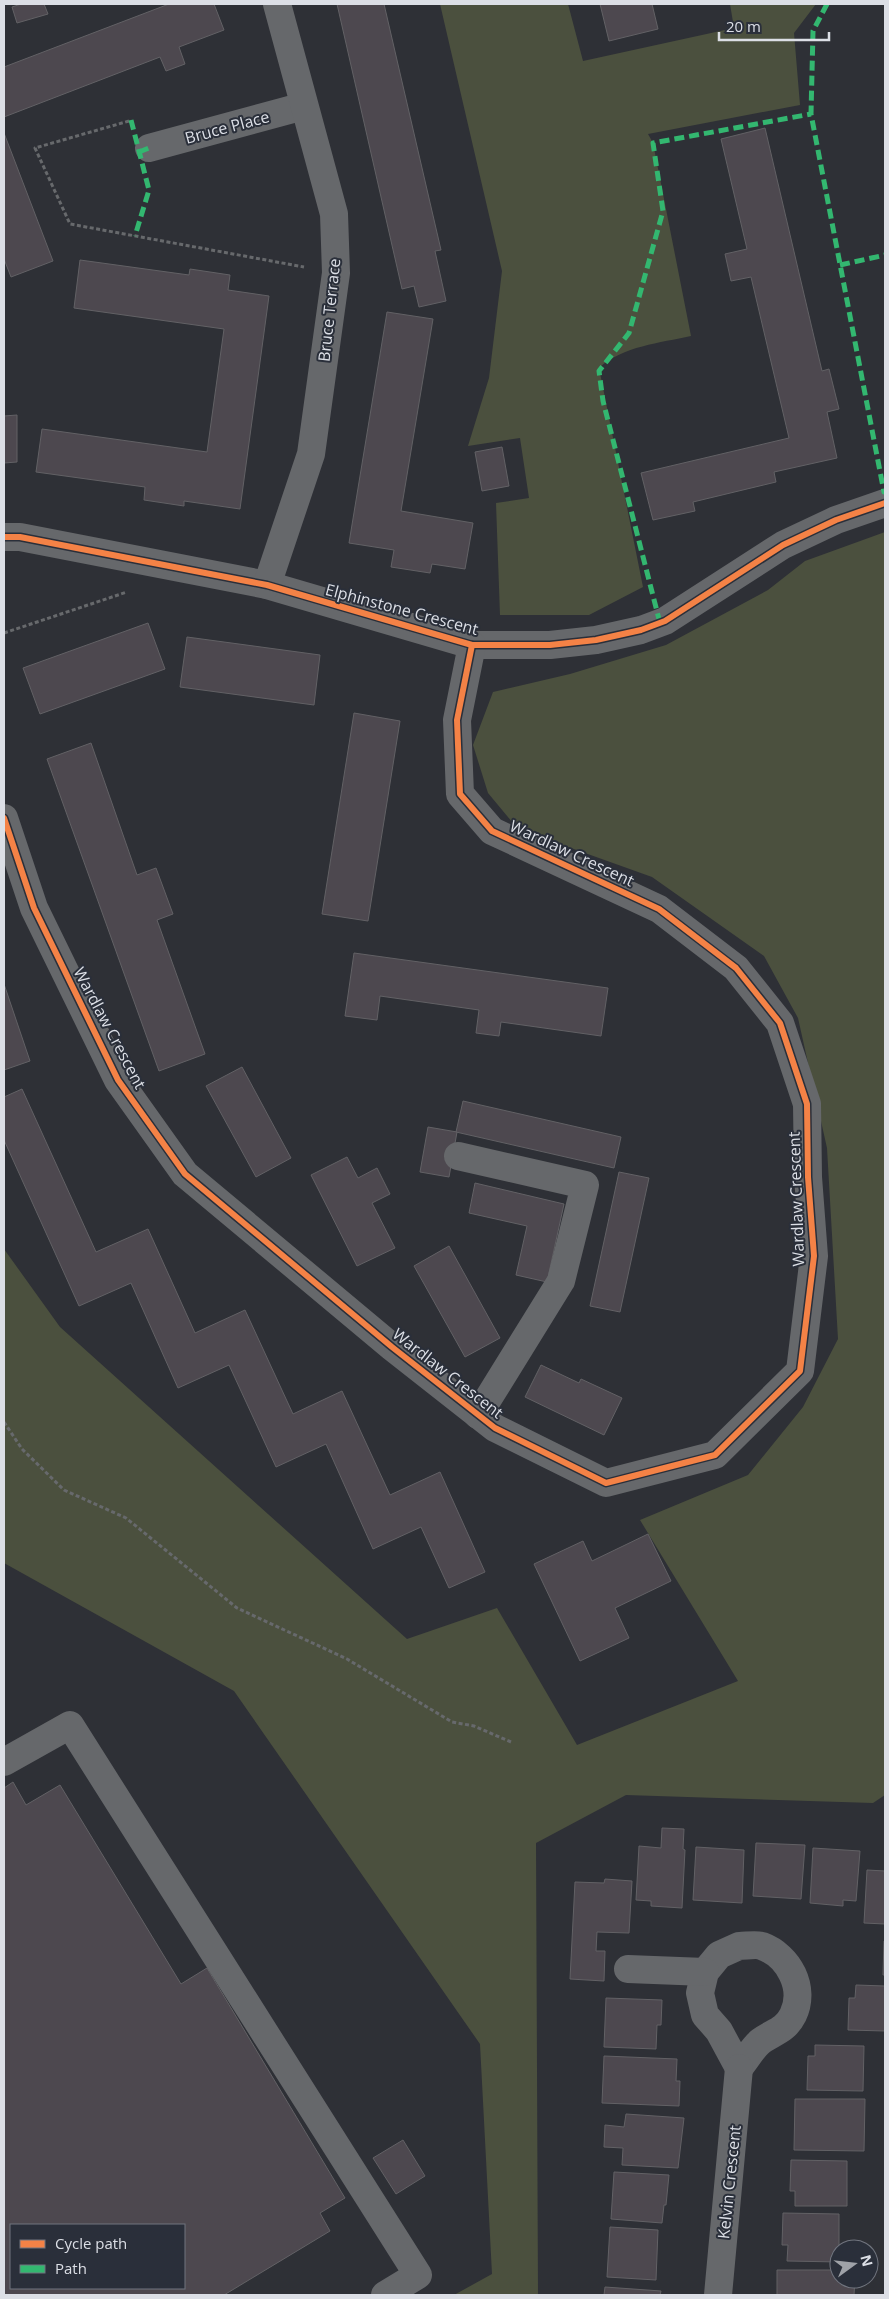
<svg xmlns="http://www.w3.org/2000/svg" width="889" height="2299" font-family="'Open Sans',sans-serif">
	<rect width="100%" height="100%" fill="#2e3036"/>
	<g fill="#4b503e">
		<path d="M440,4H568L583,61L734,28L730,4H816L794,33L800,105L648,134L653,143L691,336C660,343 623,346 599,368L643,587L589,615H500L496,503L529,498L520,438L468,446L489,378L502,271Z"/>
		<polygon points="885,532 885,1795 873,1803 626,1795 536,1843 538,2295 454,2295 492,2274 480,2044 234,1691 4,1563 4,1249 60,1327 407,1639 497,1608 577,1745 738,1681 640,1520 748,1475 803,1407 838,1339 827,1148 798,1018 764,956 652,877 518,829 488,793 473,745 493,692 570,674 666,645 768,590 805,561"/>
	</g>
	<g fill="#4d484f" stroke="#626165" fill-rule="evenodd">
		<polygon points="21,4 44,4 48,14 17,23 12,7"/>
		<polygon points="169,4 214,4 224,30 179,47 185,64 166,71 160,57 4,117 4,67"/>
		<polygon points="337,4 384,4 441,250 435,251 446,301 419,307 414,286 402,289"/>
		<polygon points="600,4 652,4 658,29 609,41"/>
		<polygon points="765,128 822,371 829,369 839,409 827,412 837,458 774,472 776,482 693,502 695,511 653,520 641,473 789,438 751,277 731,281 725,254 747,249 721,139"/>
		<polygon points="4,133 53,261 11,277 4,259"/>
		<polygon points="80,260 189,275 190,269 230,275 228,290 269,296 240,509 184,501 184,506 144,500 145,487 36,472 42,429 207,452 224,329 74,308"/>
		<polygon points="387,312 433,319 401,511 473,523 465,569 432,564 430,573 391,567 394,550 349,543"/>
		<polygon points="17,415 17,462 4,463 4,416"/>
		<polygon points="502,447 509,486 482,491 475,452"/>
		<polygon points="148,623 165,669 40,714 23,668"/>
		<polygon points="187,637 320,655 314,705 180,687"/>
		<polygon points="354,713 400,721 368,921 322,914"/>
		<polygon points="91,743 137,875 156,868 173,914 157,920 205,1054 159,1071 47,759"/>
		<polygon points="354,953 608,988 601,1036 501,1022 499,1036 476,1033 479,1010 380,996 377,1020 345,1016"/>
		<polygon points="4,984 30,1061 4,1070"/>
		<polygon points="242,1067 291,1158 256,1177 206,1086"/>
		<polygon points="22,1089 96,1252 148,1229 195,1333 245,1310 293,1414 342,1391 390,1495 440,1472 485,1572 449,1588 421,1527 373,1549 326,1444 276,1467 229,1365 178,1388 131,1283 79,1306 4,1140 4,1097"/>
		<polygon points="463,1101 621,1137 614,1168 456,1132"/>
		<polygon points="428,1127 457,1132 449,1177 420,1172"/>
		<polygon points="347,1157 358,1178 377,1168 390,1194 372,1203 395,1248 357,1266 311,1175"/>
		<polygon points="619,1172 649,1178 620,1312 590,1306"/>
		<polygon points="475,1183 564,1204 547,1282 516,1275 527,1226 469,1213"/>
		<polygon points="449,1246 500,1338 465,1357 414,1266"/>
		<polygon points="541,1365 579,1383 581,1379 622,1398 604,1435 525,1397"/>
		<polygon points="648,1534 671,1581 615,1608 629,1638 580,1661 534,1564 583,1541 592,1561"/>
		<path d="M13,1782L26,1805L60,1785L181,1984L207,1968L345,2198L320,2213L330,2231L224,2295H4V1788ZM11,2225H184V2288H11Z"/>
		<polygon points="662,1828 684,1829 683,1849 685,1850 682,1908 651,1906 651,1901 636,1900 639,1846 661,1848"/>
		<polygon points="756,1843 805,1845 801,1899 753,1896"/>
		<polygon points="696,1847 744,1850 742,1903 693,1900"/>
		<polygon points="813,1848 860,1851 856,1901 843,1900 843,1906 810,1903"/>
		<polygon points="867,1870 885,1871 885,1924 864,1923"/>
		<polygon points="605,1879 632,1881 629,1933 597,1932 596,1951 605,1951 604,1981 570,1979 575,1882 604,1883"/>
		<polygon points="884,1941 885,1941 885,1975 883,1975"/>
		<polygon points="856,1985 885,1986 885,2031 848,2030 849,1998 855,1998"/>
		<polygon points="606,1998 662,2000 661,2025 657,2025 656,2049 604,2047"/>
		<polygon points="815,2045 864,2046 863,2091 807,2090 808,2056 815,2056"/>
		<polygon points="604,2056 677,2059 676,2081 680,2081 679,2106 602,2103"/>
		<polygon points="795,2099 865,2099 864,2151 794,2150"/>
		<polygon points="626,2114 684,2118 678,2168 622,2165 623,2148 604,2147 605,2125 624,2127"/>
		<polygon points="403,2140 425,2176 396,2194 373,2158"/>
		<polygon points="791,2160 847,2161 847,2206 795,2206 795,2191 790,2191"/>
		<polygon points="614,2172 669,2175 666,2205 664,2205 662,2223 611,2219"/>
		<polygon points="783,2213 839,2214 839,2262 787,2261 788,2245 782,2245"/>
		<polygon points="610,2227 658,2230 656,2280 607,2277"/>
		<polygon points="777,2270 839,2270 839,2279 855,2279 854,2295 777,2295"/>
		<polygon points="605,2287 661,2291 660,2295 604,2295"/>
	</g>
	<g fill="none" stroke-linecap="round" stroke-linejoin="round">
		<g stroke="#67696c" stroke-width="3" stroke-dasharray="4 2.5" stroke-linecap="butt">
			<polyline points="129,121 35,148 70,224 304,267"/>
			<polyline points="4,633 127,592"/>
			<polyline points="4,1422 22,1449 64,1490 126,1518 237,1608 347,1659 452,1722 474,1726 511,1742"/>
		</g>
		<g stroke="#66686b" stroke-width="28">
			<polyline points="149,148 304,106"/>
			<polyline points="4,537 20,537 267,585 472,645 550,645 596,640 641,630 665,621 783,545 836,520 885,503"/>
			<polyline points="267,585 311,454 336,273 334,214 277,4"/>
			<polyline points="4,818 34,908 118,1080 185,1174 392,1347 495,1428 606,1483 715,1455 800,1371 814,1256 808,1177 807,1104 780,1023 736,968 659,909 492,831 460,794 457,720 472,645"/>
			<polyline points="458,1156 585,1185 561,1281 478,1415"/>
			<polyline points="4,1762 70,1725 418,2275 385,2295"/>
			<path d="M739,1946C746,1946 756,1944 762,1946C789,1956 806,1988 793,2015C785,2031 773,2032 761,2041C753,2047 746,2060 739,2068L719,2031L705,2015L700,1993L705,1972L719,1955Z"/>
			<polyline points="628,1969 705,1972"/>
			<polyline points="718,2295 739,2068"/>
		</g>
		<g stroke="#33b770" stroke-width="5" stroke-dasharray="10 5" stroke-linecap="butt">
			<polyline points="827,4 813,31 811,114 884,492 885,492"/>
			<polyline points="131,120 149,190 135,236"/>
			<polyline points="139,152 149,148"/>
			<polyline points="840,265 885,255"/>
			<polyline points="660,623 603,401 599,371 629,333 663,211 653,143 811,114"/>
		</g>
		<defs>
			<g id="cycleway">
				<polyline points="4,537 20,537 267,585 472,645 550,645 596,640 641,630 665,621 783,545 836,520 885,503"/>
				<polyline points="4,818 34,908 118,1080 185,1174 392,1347 495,1428 606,1483 715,1455 800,1371 814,1256 808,1177 807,1104 780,1023 736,968 659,909 492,831 460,794 457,720 472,645"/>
			</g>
		</defs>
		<use href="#cycleway" stroke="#2a2f3a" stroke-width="9"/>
		<use href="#cycleway" stroke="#f48246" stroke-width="6"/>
	</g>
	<g text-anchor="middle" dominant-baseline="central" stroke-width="4" stroke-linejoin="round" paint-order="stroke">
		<g font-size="16" fill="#dcdfe6" stroke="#2a2f3a">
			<text transform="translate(227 127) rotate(-15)">Bruce Place</text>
			<text transform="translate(329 310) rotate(-84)">Bruce Terrace</text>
			<text transform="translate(402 609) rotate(15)">Elphinstone Crescent</text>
			<text transform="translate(572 853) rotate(25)">Wardlaw Crescent</text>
			<text transform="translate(110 1028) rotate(62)">Wardlaw Crescent</text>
			<text transform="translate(796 1199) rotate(-92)">Wardlaw Crescent</text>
			<text transform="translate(448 1373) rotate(38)">Wardlaw Crescent</text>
			<text transform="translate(729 2182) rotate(-84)">Kelvin Crescent</text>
		</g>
	</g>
	<rect width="889" height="2299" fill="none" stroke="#dcdfe6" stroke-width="10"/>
	<rect x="10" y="2224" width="175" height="65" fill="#2a2f3a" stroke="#71757f"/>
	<rect x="20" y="2240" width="25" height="8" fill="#f48246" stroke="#71757f"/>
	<text x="55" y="2249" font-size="15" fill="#dcdfe6">Cycle path</text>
	<rect x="20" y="2265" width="25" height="8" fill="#33b770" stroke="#71757f"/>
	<text x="55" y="2274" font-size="15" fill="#dcdfe6">Path</text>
	<g transform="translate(854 2264) rotate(75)"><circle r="24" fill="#2a2f3a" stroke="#71757f"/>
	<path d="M0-4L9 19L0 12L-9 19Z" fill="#9fa2a8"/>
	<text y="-8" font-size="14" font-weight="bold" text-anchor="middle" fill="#dcdfe6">N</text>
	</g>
	<path d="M719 32v8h110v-8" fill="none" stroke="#dcdfe6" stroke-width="2.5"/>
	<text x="726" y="32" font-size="15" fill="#dcdfe6" stroke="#2a2f3a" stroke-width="4" paint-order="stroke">20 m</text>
</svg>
